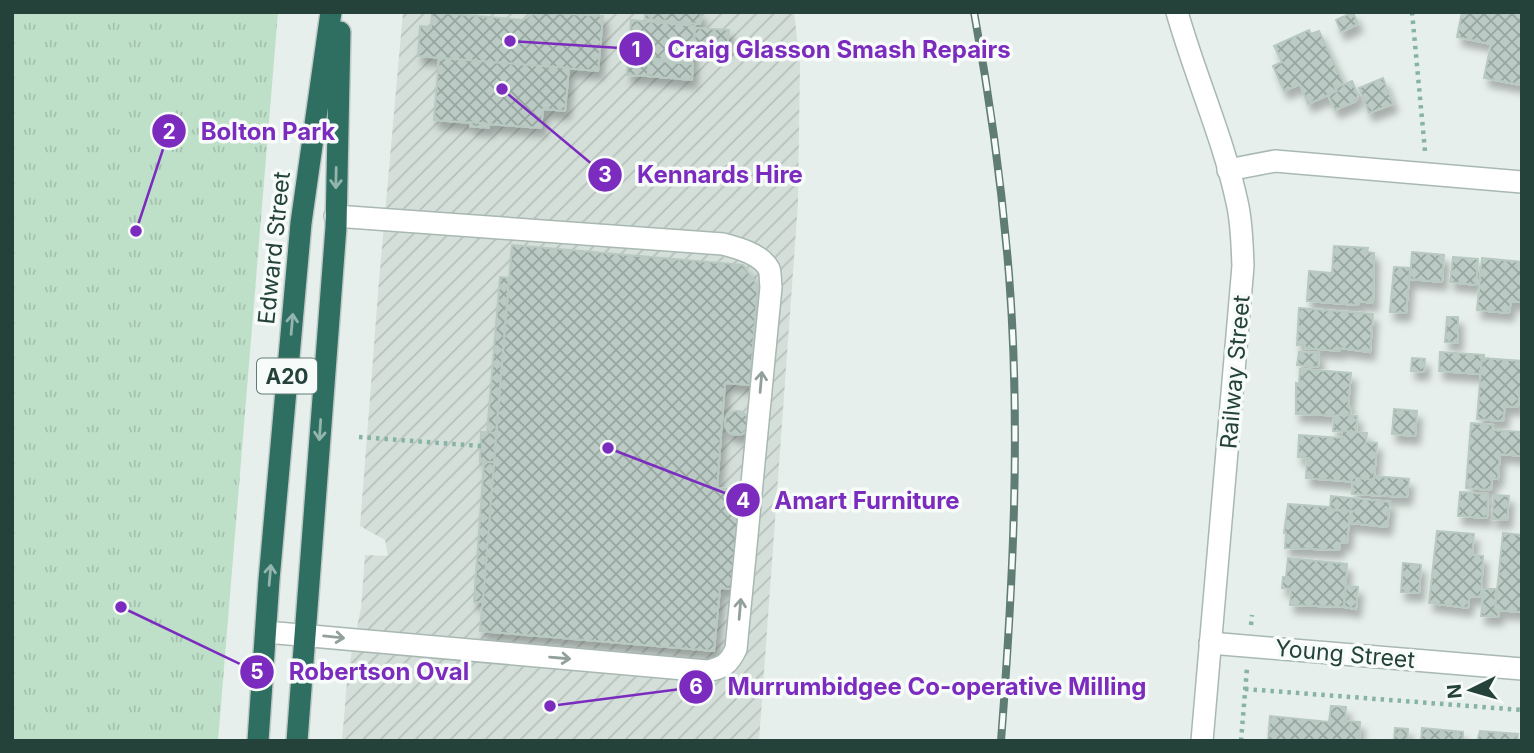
<svg xmlns="http://www.w3.org/2000/svg" width="1534" height="753" font-family="Inter,sans-serif">
	<defs>
		<pattern id="industrial-furrows" width="10" height="10" patternUnits="userSpaceOnUse" patternTransform="scale(1.75)"><rect width="10" height="10" fill="#d4dfda"/><path d="M-1 1l2-2M0 10L10 0M9 11l2-2" fill="none" stroke="#b6c1bc"/></pattern>
		<pattern id="park-tufts" width="24" height="20" patternUnits="userSpaceOnUse" patternTransform="scale(1.75)"><rect width="24" height="20" fill="#bfe0c8"/><path d="M3 7l-1-3M5 7V3M7 7l1-3M15 17l-1-3M17 17v-4M19 17l1-3" fill="none" stroke="#a4c1ad"/></pattern>
		<pattern id="building-cross-hatch" width="8" height="8" patternUnits="userSpaceOnUse" patternTransform="scale(1.75)"><rect width="8" height="8" fill="#bbcac4"/><path d="M0 0l8 8M0 8l8-8" fill="none" stroke="#98a6a0"/></pattern>
		<filter id="shadow"><feDropShadow dx="4.5" dy="8" stdDeviation="3.5" flood-color="#0004"/></filter>
	</defs>
	<rect width="100%" height="100%" fill="#e6efeb"/>
	<polygon fill="url(#industrial-furrows)" points="403,12 794,12 800,64 798,203 759,741 342,741 348,670 361,608 365,555 388,556 385,540 360,526 379,281"/>
	<polygon fill="url(#park-tufts)" points="12,12 278,12 218,741 12,741"/>
	<g fill="url(#building-cross-hatch)" stroke="#b8c9c2" stroke-width="2" filter="url(#shadow)">
		<polygon points="432,12 523,20 537,12 603,16 598,71 418,56 420,26 431,27"/>
		<polygon points="645,12 701,12 700,24 645,19"/>
		<polygon points="1353,12 1358,24 1341,32 1336,20"/>
		<polygon points="1462,12 1522,12 1521,85 1484,78 1491,44 1457,37"/>
		<polygon points="631,20 695,26 692,62 649,58 648,76 627,75"/>
		<polygon points="695,28 729,30 727,48 694,46"/>
		<polygon points="1309,30 1311,34 1319,31 1344,84 1335,88 1337,91 1308,104 1300,84 1284,91 1273,66 1282,62 1274,46"/>
		<polygon points="439,58 569,68 565,111 543,109 541,128 434,120"/>
		<polygon points="649,60 693,64 692,80 648,76"/>
		<polygon points="1383,78 1393,104 1369,113 1359,88"/>
		<polygon points="1352,81 1358,95 1356,101 1335,110 1328,95 1337,91 1335,88"/>
		<polygon points="470,122 489,124 489,128 470,126"/>
		<polygon points="512,245 743,265 758,286 750,385 725,383 717,488 740,490 732,589 720,588 714,651 480,631"/>
		<polygon points="1334,246 1368,248 1367,252 1374,253 1373,303 1359,301 1358,305 1307,301 1309,271 1332,273"/>
		<polygon points="1412,252 1444,255 1442,282 1410,279"/>
		<polygon points="1453,257 1478,259 1476,285 1450,282"/>
		<polygon points="1482,258 1522,262 1522,302 1511,301 1509,313 1477,310"/>
		<polygon points="1394,267 1410,268 1406,313 1390,312"/>
		<polygon points="500,277 509,278 496,433 487,433"/>
		<polygon points="1299,308 1373,314 1370,352 1340,348 1340,351 1305,348 1305,345 1297,345"/>
		<polygon points="1447,317 1458,317 1458,343 1445,342"/>
		<polygon points="1299,352 1319,353 1318,367 1297,365"/>
		<polygon points="1440,352 1484,355 1484,358 1482,358 1480,374 1439,371"/>
		<polygon points="1412,358 1425,359 1424,372 1411,371"/>
		<polygon points="1482,358 1522,361 1522,387 1520,387 1518,407 1505,406 1503,421 1477,419"/>
		<polygon points="1300,369 1351,373 1348,407 1351,407 1350,416 1296,414 1296,383 1299,384"/>
		<polygon points="1394,409 1417,411 1415,436 1392,434"/>
		<circle cx="737" cy="423" r="12"/>
		<polygon points="1337,415 1357,416 1356,432 1333,431 1334,417"/>
		<polygon points="1471,423 1493,425 1492,430 1522,432 1522,456 1500,454 1498,479 1492,478 1491,490 1466,488"/>
		<polygon points="1342,431 1367,433 1366,442 1377,443 1374,480 1356,478 1356,482 1306,478 1307,458 1298,457 1299,435 1342,438"/>
		<polygon points="481,432 496,433 494,462 480,462"/>
		<polygon points="484,462 494,462 483,602 474,602"/>
		<polygon points="1374,476 1409,479 1407,497 1352,494 1353,482 1356,482 1356,478 1374,480"/>
		<polygon points="1460,492 1488,494 1487,518 1458,516"/>
		<polygon points="1494,495 1509,496 1507,520 1492,519"/>
		<polygon points="1331,496 1390,502 1387,527 1351,523 1352,511 1330,509"/>
		<polygon points="1288,504 1329,507 1329,510 1350,511 1347,543 1340,543 1339,550 1285,548 1286,533 1284,533"/>
		<polygon points="1437,531 1474,534 1472,555 1483,556 1481,597 1472,596 1469,598 1468,608 1429,603"/>
		<polygon points="1503,533 1522,535 1522,612 1495,610"/>
		<polygon points="1288,558 1347,564 1344,607 1290,605 1291,589 1282,588 1283,577 1286,577"/>
		<polygon points="1403,563 1421,565 1419,593 1401,592"/>
		<polygon points="1346,586 1358,587 1356,609 1344,607"/>
		<polygon points="1484,589 1496,589 1495,610 1499,611 1498,617 1481,616"/>
		<polygon points="1331,706 1346,707 1345,721 1360,722 1359,741 1268,741 1270,716 1329,722"/>
		<polygon points="1395,728 1408,729 1407,741 1394,741"/>
		<polygon points="1422,728 1463,732 1463,741 1421,741"/>
		<polygon points="1480,731 1518,734 1517,741 1477,741"/>
	</g>
	<g fill="none" stroke-linecap="round" stroke-linejoin="round">
		<defs>
			<g id="minor">
				<path d="M1177,12C1195,76 1223,137 1237,202C1242,223 1242,245 1243,266L1202,741"/>
				<polyline points="1228,170 1275,161 1522,182"/>
				<path d="M266,632L707,671C723,668 729,664 736,649L771,287C770,282 771,274 769,269C761,254 738,248 723,244L335,216"/>
				<polyline points="1210,643 1522,669"/>
			</g>
			<g id="highway">
				<polyline points="258,741 269,580 301,223 331,12"/>
				<polyline points="297,741 336,227 340,32"/>
			</g>
		</defs>
		<use href="#minor" stroke="#a8b8b2" stroke-width="24"/>
		<use href="#highway" stroke="#c2cac8" stroke-width="24"/>
		<g stroke="#86b3a5" stroke-width="4.5" stroke-dasharray="3.5 5" stroke-linecap="butt">
			<polyline points="1412,12 1425,151"/>
			<polyline points="359,437 481,446"/>
			<polyline points="1251,625 1252,615"/>
			<polyline points="1245,689 1522,710"/>
			<polyline points="1241,741 1247,668"/>
		</g>
		<use href="#minor" stroke="#fff" stroke-width="21"/>
		<use href="#highway" stroke="#2f6f62" stroke-width="21"/>
		<defs>
			<path id="rail" d="M974,12C990,99 1002,187 1009,275C1021,430 1013,586 1001,741"/>
		</defs>
		<use href="#rail" stroke="#5f7d75" stroke-width="8"/>
		<use href="#rail" stroke="#f7fbf9" stroke-width="5" stroke-dasharray="16" stroke-linecap="butt"/>
	</g>
	<defs><path id="oneway-shaft" d="M-6 0H5M1.5-3L5.5 0L1.5 3" fill="none" stroke-width="1.6" stroke-linecap="round" stroke-linejoin="round" transform="scale(1.75)"/></defs>
	<g stroke="#93b5ae">
		<use href="#oneway-shaft" transform="translate(336 178) rotate(91)"/>
		<use href="#oneway-shaft" transform="translate(292 324) rotate(-85)"/>
		<use href="#oneway-shaft" transform="translate(320 430) rotate(94)"/>
		<use href="#oneway-shaft" transform="translate(270 575) rotate(-85)"/>
	</g>
	<g stroke="#92a09c">
		<use href="#oneway-shaft" transform="translate(761 382) rotate(-85)"/>
		<use href="#oneway-shaft" transform="translate(740 609) rotate(-85)"/>
		<use href="#oneway-shaft" transform="translate(334 637) rotate(6)"/>
		<use href="#oneway-shaft" transform="translate(560 658) rotate(5)"/>
	</g>
	<g text-anchor="middle" dominant-baseline="central" stroke-width="7" stroke-linejoin="round" paint-order="stroke">
		<rect fill="#f7fbf9" stroke="#637a73" stroke-width="2" x="257" y="358.5" width="60" height="35" rx="5"/>
		<g font-size="21" font-weight="bold" fill="#24423a">
			<text x="287" y="376">A20</text>
		</g>
		<g font-size="23" fill="#24423a" stroke="#f7fbf9">
			<text transform="translate(274 248) rotate(-84)">Edward Street</text>
			<text transform="translate(1235 372) rotate(-85)">Railway Street</text>
			<text transform="translate(1345 654) rotate(5)">Young Street</text>
		</g>
	</g>
	<path fill="none" stroke="#7b2cbf" stroke-width="2.5" d="M510 41L636 49M136 231L169 131M502 89L605 175M608 448L743 500M121 607L257 672M550 706L696 687"/>
	<g fill="#7b2cbf" stroke="#f7fbf9" stroke-width="2.5">
		<circle cx="510" cy="41" r="7"/>
		<circle cx="136" cy="231" r="7"/>
		<circle cx="502" cy="89" r="7"/>
		<circle cx="608" cy="448" r="7"/>
		<circle cx="121" cy="607" r="7"/>
		<circle cx="550" cy="706" r="7"/>
		<circle cx="636" cy="49" r="18"/>
		<circle cx="169" cy="131" r="18"/>
		<circle cx="605" cy="175" r="18"/>
		<circle cx="743" cy="500" r="18"/>
		<circle cx="257" cy="672" r="18"/>
		<circle cx="696" cy="687" r="18"/>
	</g>
	<g font-size="21" text-anchor="middle" font-weight="bold" fill="#fff">
		<text x="636" y="57">1</text>
		<text x="169" y="139">2</text>
		<text x="605" y="182">3</text>
		<text x="743" y="508">4</text>
		<text x="257" y="679">5</text>
		<text x="696" y="694">6</text>
	</g>
	<g font-size="24" text-anchor="middle" font-weight="bold" fill="#7b2cbf" stroke="#f7fbf9" stroke-width="7" stroke-linejoin="round" paint-order="stroke">
		<text x="839" y="58">Craig Glasson Smash Repairs</text>
		<text x="268" y="140">Bolton Park</text>
		<text x="720" y="183">Kennards Hire</text>
		<text x="867" y="509">Amart Furniture</text>
		<text x="379" y="680">Robertson Oval</text>
		<text x="937" y="695">Murrumbidgee Co-operative Milling</text>
	</g>
	<rect width="1534" height="753" fill="none" stroke="#24423a" stroke-width="28"/>
	<g transform="translate(1471 690) rotate(265)" stroke="#f7fbf9" stroke-width="5" paint-order="stroke">
	<path d="M0-5L12 26L0 18L-12 26Z" fill="#24423a"/>
	<text y="-10" font-size="19" font-weight="bold" text-anchor="middle" fill="#24423a">N</text>
	</g>
</svg>
